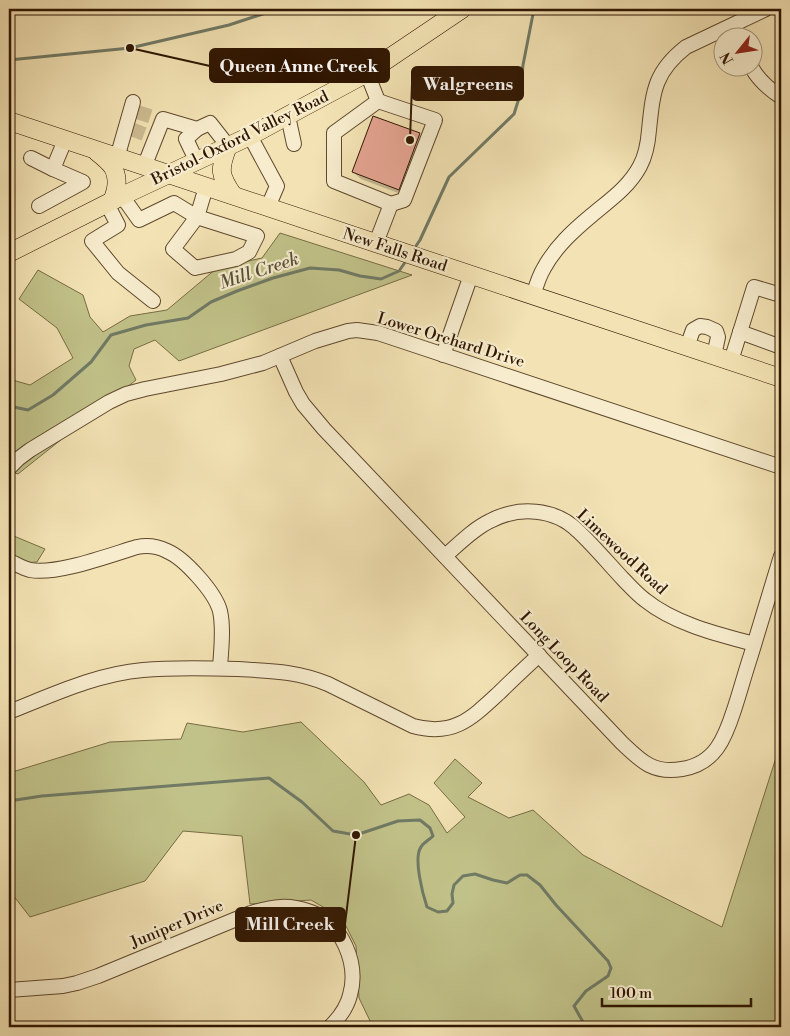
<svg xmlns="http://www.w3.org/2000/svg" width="790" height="1036" font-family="'Libre Bodoni',serif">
	<rect width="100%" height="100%" fill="#f3e3b4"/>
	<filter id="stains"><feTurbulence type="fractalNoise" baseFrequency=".004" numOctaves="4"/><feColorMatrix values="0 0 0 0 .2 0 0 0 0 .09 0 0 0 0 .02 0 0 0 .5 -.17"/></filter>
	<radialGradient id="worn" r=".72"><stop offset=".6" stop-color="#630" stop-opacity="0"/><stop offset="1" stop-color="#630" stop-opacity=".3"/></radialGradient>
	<g fill="#c1c289" stroke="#786c44">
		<polygon points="280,233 412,275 179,361 155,340 134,349 129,366 136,380 18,474 9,471 9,379 30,385 73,358 57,328 19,299 38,270 83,295 90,317 103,332 130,316 167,310 217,268 262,258"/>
		<polygon points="9,534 45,549 37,562 9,564"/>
		<polygon points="301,722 364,782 381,805 409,794 429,805 447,833 465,817 434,783 455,759 482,783 468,797 509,818 533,810 583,855 639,885 722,927 781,742 781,1027 373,1027 359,998 356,946 342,918 311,900 250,904 242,836 183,831 145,881 30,917 9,890 9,773 110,742 181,739 187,723 243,732"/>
	</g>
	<polygon fill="#0003" points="419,134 426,141 406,196 361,179 353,172"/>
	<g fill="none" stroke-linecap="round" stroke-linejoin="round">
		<g stroke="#707a65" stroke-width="3">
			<polyline points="9,60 130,48 229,25 278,9"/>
			<polyline points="414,249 420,240 449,177 514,114 520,95 523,65 534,9"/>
			<polyline points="9,406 28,410 53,395 91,362 111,335 146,325 188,318 211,302 237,291 273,278 310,268 339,270 360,276 381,279 399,271 406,261"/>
			<path d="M9,801L42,796L269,778L302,802L333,831L356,835L398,821L420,820L430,828L433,836C429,840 423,843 421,847C413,858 423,895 427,907L438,912L447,911L453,903L452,894L454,885L463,876L475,874L493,880L507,883L520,875H527L540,885L556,905L608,961L611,968L608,976L586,991L574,1006L583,1022L588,1027"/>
		</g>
	</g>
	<polygon fill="#e5a491" stroke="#2f1500" points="373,116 420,133 399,190 352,172"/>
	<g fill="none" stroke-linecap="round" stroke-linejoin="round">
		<g stroke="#ccba90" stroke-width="14" stroke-dasharray="14 7" stroke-linecap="butt">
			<polyline points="137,112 156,118"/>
			<polyline points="131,129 152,137"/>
		</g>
		<defs>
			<g id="minor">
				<path d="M752,68C759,81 769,89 781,97"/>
				<polyline points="367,73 378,101 334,133 334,181 391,204 376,243"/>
				<polyline points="378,101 435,120 404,200 391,204"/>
				<polyline points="288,116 294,144"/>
				<polyline points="250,136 277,186 268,207"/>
				<polyline points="31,158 53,169"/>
				<polyline points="117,158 133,102"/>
				<polyline points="197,162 186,139 197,129"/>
				<polyline points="144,167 163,119 197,129 210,123 228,146"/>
				<polyline points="122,196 139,220 174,203 197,217 173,249 195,268 236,259 249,252 257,236 197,217 206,187"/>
				<polyline points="107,204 118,225 92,241 118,273 153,301"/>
				<polyline points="39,206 83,182 53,169 65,140"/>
				<path d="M533,296C536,286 539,276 544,268C556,246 574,230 592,215C610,200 629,187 640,166C646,155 648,143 649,130C653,92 654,72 686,47L766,9"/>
				<polyline points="740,332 781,347"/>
				<polyline points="687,347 693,330 700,326 707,327 716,331 718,337 714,356"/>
				<polyline points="443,355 471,275"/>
				<path d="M280,356L296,392L303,404L324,429L622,743C641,761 653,774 682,769C715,764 725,738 734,710C740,692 745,673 751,655C761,622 771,589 781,556"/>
				<polyline points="731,361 754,287 781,295"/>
				<polyline points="9,468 18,459 30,450 109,402 126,394 145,389 221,374 263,363 315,341 348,331 357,330 378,333 781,467"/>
				<path d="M445,556C459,544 473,529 490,521C518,506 555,508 578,531C594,546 608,563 623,579C630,586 637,594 645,600C675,624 717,634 754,644"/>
				<path d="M9,561C16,564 23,568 30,570C57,575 110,555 137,547C147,545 157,546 167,551C184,558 215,592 220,611C224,629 221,650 220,668"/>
				<path d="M9,712C52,695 96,674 143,670C174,667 207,668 238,669C271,671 297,671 328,684L413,726C453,737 471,719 499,693C512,680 525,668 539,655"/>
				<path d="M9,990L63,986L77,983L98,976L251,913C273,906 289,904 311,912C342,923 359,964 350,995C347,1008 339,1018 330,1027"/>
			</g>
			<g id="major">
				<polyline points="9,121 781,378"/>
				<path d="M228,146C219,169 219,175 233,195"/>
				<path d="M97,152C102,156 108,161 112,166C119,177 117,190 112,201"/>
				<polyline points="9,253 122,196 250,136 367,73 462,9"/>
			</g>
		</defs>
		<use href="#minor" stroke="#60482d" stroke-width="16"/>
		<use href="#major" stroke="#2f1500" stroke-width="19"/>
		<use href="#minor" stroke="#f7edce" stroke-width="14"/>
		<use href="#major" stroke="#f3e3b4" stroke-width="18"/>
	</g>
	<g text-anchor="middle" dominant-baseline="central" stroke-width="4.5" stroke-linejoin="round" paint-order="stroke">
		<g font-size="16" fill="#2f1500" stroke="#f7edce">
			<text transform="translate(240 138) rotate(-26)">Bristol-Oxford Valley Road</text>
			<text transform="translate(395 250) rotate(18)">New Falls Road</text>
			<text transform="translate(451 340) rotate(17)">Lower Orchard Drive</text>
			<text transform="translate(622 552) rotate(43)">Limewood Road</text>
			<text transform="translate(564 657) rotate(46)">Long Loop Road</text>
			<text transform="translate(177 924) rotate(-23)">Juniper Drive</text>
		</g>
		<g font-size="18" font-style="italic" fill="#55503b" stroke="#f7edce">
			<text transform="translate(259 271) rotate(-18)">Mill Creek</text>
		</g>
	</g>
	<path fill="none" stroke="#2f1500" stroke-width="2" d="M130 48L210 66M410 140L412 84M356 835L345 924"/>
	<g fill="#2f1500" stroke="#f7edce" stroke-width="2">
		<circle cx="130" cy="48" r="5"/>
		<circle cx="410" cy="140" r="5"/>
		<circle cx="356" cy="835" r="5"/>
	</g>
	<g fill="#2f1500" stroke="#2f1500" stroke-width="2">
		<rect x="210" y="49" width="179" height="33" rx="5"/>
		<rect x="412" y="67" width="111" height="33" rx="5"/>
		<rect x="236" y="908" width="109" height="33" rx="5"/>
	</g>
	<g font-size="18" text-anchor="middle" font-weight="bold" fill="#fff">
		<text x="299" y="72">Queen Anne Creek</text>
		<text x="468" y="90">Walgreens</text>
		<text x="290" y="930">Mill Creek</text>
	</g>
	<rect width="790" height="1036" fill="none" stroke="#f3e3b4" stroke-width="30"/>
	<rect x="10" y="10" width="770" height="1016" fill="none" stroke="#2f1500" stroke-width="2.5"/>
	<rect x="15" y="15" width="760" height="1006" fill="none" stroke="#2f1500"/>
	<g transform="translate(738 52) rotate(240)"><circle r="24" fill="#f7edce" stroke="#a7977c"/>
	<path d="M0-4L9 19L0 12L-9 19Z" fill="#8f2418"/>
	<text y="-8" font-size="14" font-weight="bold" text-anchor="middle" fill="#2f1500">N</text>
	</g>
	<path d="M602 998v8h149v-8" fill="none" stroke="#2f1500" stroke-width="2.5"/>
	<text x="610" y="998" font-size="15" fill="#2f1500" stroke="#f7edce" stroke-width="4" paint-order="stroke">100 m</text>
	<rect width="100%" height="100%" filter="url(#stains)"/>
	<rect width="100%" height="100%" fill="url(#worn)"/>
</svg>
